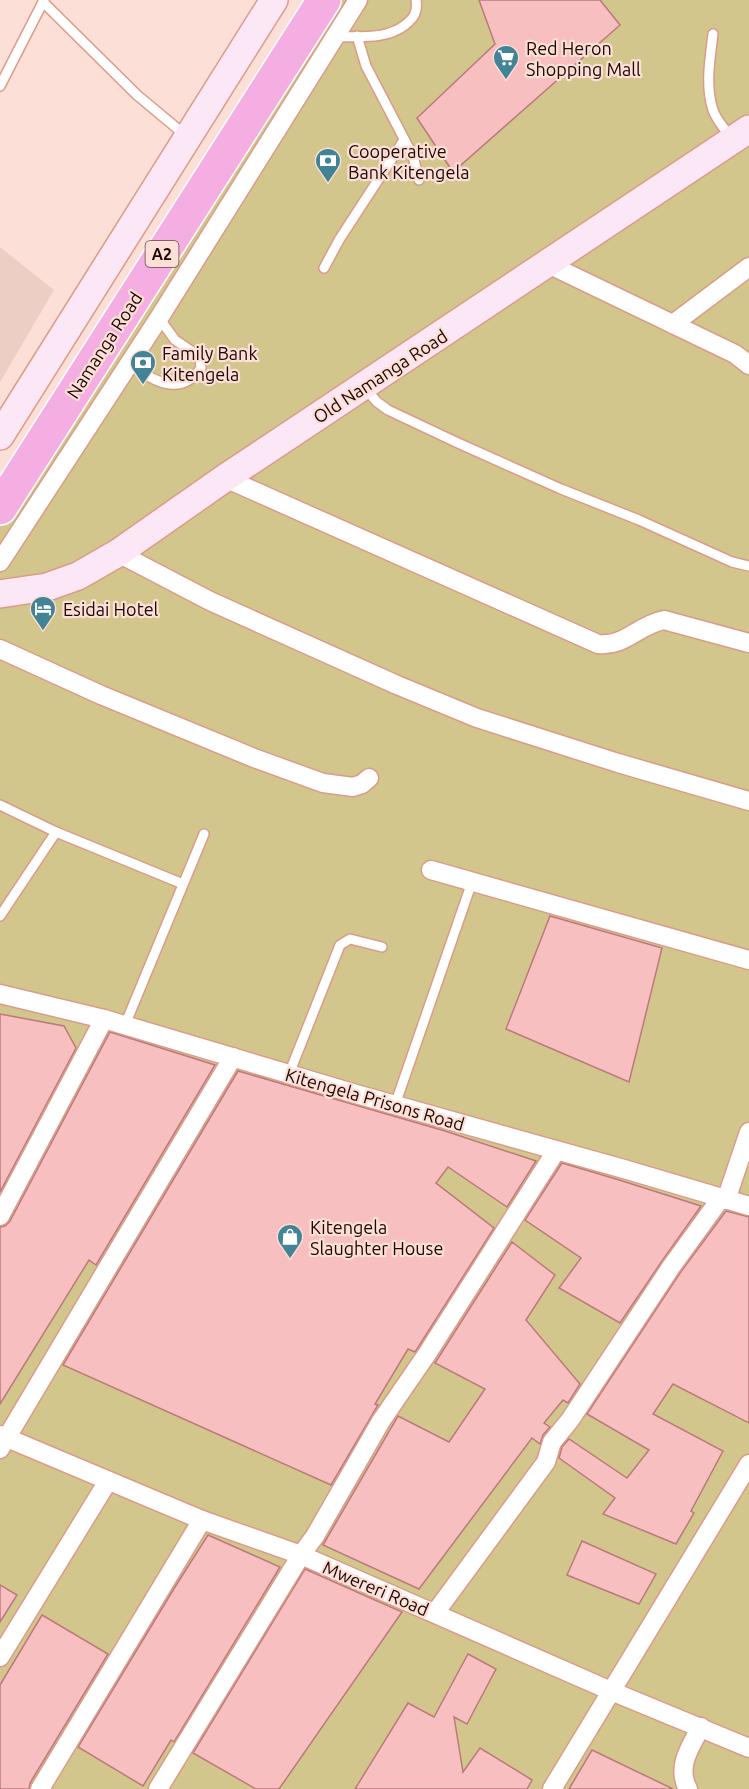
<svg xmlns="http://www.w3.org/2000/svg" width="749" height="1789" font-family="Ubuntu,sans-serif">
	<rect width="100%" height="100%" fill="#fcdfd7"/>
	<polygon fill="#edcec5" points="0,247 54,290 0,382"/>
	<polygon fill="#d3c68c" points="324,0 749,0 749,1789 0,1789 0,509"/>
	<g fill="#f8bfc1" stroke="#bc797c" stroke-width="1.5">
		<polygon points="479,0 600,0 620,25 453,172 417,118 495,44"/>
		<polygon points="550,916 662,948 629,1082 506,1029"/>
		<polygon points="0,1014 64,1026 76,1048 0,1192"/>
		<polygon points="110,1032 215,1065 96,1265 89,1260 0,1404 0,1227 5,1226 10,1221"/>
		<polygon points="238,1071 445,1131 536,1161 507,1207 448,1167 436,1183 494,1228 415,1352 408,1349 375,1404 378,1405 331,1485 63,1365"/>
		<polygon points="562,1163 616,1179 701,1206 662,1261 620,1323 559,1288 581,1258 525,1220"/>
		<polygon points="726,1211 749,1217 749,1423 673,1384 653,1414 723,1451 691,1511 694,1513 676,1544 603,1514 615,1498 559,1458 562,1447 569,1439 627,1478 649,1450 587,1414 680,1273"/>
		<polygon points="512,1242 555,1275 526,1320 580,1384 568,1403 563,1400 544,1423 550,1427 543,1435 540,1444 532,1438 419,1589 323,1545 398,1416 449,1442 485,1389 435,1363"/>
		<polygon points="208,1535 280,1567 174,1742 171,1740 143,1786 78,1747 175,1587"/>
		<polygon points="582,1541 656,1574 639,1604 567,1575"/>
		<polygon points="305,1569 402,1612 279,1789 256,1789 193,1753"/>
		<polygon points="0,1585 17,1595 0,1622"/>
		<polygon points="42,1615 108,1654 30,1783 29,1789 0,1789 0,1685"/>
		<polygon points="468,1654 496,1669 467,1724 454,1717 463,1772 480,1748 532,1780 527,1789 355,1789 408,1703 434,1717"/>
		<polygon points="592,1750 673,1789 569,1789"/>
	</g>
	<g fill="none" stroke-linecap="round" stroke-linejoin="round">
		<defs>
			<g id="lane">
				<polyline points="43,2 137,95 185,135"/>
				<path d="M713,34C710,59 705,86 713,110C716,120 726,130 731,138"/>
				<polyline points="357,36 366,66 413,156 419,180"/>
				<path d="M335,37C359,36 386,40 405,25C414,18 418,12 416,0"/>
				<polyline points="0,86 44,0"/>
				<polyline points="324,268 339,240 404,140"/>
				<path d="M128,365C154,379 179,399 201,368L200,357L175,340L159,318"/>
				<polyline points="365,388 377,402 388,410 458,443 561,489 639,520 732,562 749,566"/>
				<polyline points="0,805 56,832 183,884"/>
				<polyline points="0,916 56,832"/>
				<polyline points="125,1025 204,834"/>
				<polyline points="289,1074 340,945 350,939 382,947"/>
				<polyline points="395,1105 472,882"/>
			</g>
			<g id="street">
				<polyline points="548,264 735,354 749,365"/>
				<polyline points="673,324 749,267"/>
				<path d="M225,478L598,644C625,647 638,625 664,620L749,643"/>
				<polyline points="118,553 210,601 397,685 477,718 618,763 749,801"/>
				<polyline points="0,562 159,318 358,0"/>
				<polyline points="0,649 101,695 254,758 323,783 353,787 362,784 369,778"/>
				<polyline points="431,870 749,960"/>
				<polyline points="0,994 104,1019 356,1094 624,1169 749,1206"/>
				<polyline points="726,1200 749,1132"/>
				<polyline points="0,1216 104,1019"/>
				<polyline points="0,1435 202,1520 301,1555 611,1691 749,1748"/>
				<polyline points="0,1449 233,1057"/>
				<polyline points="435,1613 546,1462 552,1442 570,1420 671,1267 721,1198"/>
				<polyline points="0,1657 108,1481"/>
				<polyline points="40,1789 202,1520"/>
				<polyline points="158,1789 301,1555 315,1536 381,1421 427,1354 556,1151"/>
				<polyline points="552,1789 749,1464"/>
				<path d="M688,1789C676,1767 690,1747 701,1727"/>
			</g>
			<g id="secondary">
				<polyline points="0,436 274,0"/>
				<polyline points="0,594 47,587 78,576 118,553 225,478 749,129"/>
			</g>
			<polyline id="highway" points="0,508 324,0"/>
		</defs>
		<use href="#lane" stroke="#dc9b88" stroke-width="12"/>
		<use href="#street" stroke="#dc9b88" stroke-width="21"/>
		<use href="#secondary" stroke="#dc9b88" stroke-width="30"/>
		<use href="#highway" stroke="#fff" stroke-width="36"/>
		<use href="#lane" stroke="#fff" stroke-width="9"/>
		<use href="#street" stroke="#fff" stroke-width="18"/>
		<use href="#secondary" stroke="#fce7f6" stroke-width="27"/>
		<use href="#highway" stroke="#f4aee1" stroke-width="33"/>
	</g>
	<defs>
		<symbol id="supermarket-pin" viewBox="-11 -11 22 30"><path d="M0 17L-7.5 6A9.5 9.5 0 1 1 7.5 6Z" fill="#428495" stroke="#fcdfd7"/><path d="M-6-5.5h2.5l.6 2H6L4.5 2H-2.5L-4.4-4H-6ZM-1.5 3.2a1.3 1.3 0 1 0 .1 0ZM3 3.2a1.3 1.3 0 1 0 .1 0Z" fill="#fff"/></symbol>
		<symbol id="bank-pin" viewBox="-11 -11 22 30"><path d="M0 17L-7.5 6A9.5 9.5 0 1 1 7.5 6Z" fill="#428495" stroke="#fcdfd7"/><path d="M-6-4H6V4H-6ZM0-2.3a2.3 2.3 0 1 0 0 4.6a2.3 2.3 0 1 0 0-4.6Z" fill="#fff"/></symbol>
		<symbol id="hotel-pin" viewBox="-11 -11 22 30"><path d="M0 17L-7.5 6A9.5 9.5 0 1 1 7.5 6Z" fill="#428495" stroke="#fcdfd7"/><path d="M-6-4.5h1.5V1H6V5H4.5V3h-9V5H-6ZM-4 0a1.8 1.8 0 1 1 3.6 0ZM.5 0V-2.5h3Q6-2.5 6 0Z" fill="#fff"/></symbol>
		<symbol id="shop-pin" viewBox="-11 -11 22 30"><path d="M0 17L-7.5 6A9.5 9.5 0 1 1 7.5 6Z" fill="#428495" stroke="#fcdfd7"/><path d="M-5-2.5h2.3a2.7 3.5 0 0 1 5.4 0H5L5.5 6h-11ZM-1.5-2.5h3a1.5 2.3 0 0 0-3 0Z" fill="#fff"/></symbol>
	</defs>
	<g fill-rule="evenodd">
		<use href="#supermarket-pin" x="491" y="43" width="30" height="40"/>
		<use href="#bank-pin" x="313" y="146" width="30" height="40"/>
		<use href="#bank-pin" x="128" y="348" width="30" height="40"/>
		<use href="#hotel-pin" x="28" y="594" width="30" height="40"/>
		<use href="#shop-pin" x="275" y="1222" width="30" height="40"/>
	</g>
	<g text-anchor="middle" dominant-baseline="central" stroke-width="4.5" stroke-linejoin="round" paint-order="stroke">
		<rect fill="#fcdfd7" stroke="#614843" stroke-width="1.5" x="145.5" y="241" width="33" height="26" rx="4.5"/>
		<g font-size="16" font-weight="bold" fill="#1f0803">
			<text x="162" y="254">A2</text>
		</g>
		<g font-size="18" fill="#1f0803" stroke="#fcdfd7" text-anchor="start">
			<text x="526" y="48">Red Heron<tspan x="526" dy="21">Shopping Mall</tspan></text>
			<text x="348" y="151">Cooperative<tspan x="348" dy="21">Bank Kitengela</tspan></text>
			<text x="162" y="353">Family Bank<tspan x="162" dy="21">Kitengela</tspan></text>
			<text x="63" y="609">Esidai Hotel</text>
			<text x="310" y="1227">Kitengela<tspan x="310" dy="21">Slaughter House</tspan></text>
		</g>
		<g font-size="18" fill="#1f0803" stroke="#fcdfd7">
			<text transform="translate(104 345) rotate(-57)">Namanga Road</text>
			<text transform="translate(380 376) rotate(-33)">Old Namanga Road</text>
			<text transform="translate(375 1099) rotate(16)">Kitengela Prisons Road</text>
			<text transform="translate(376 1588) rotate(23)">Mwereri Road</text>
		</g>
	</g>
</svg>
